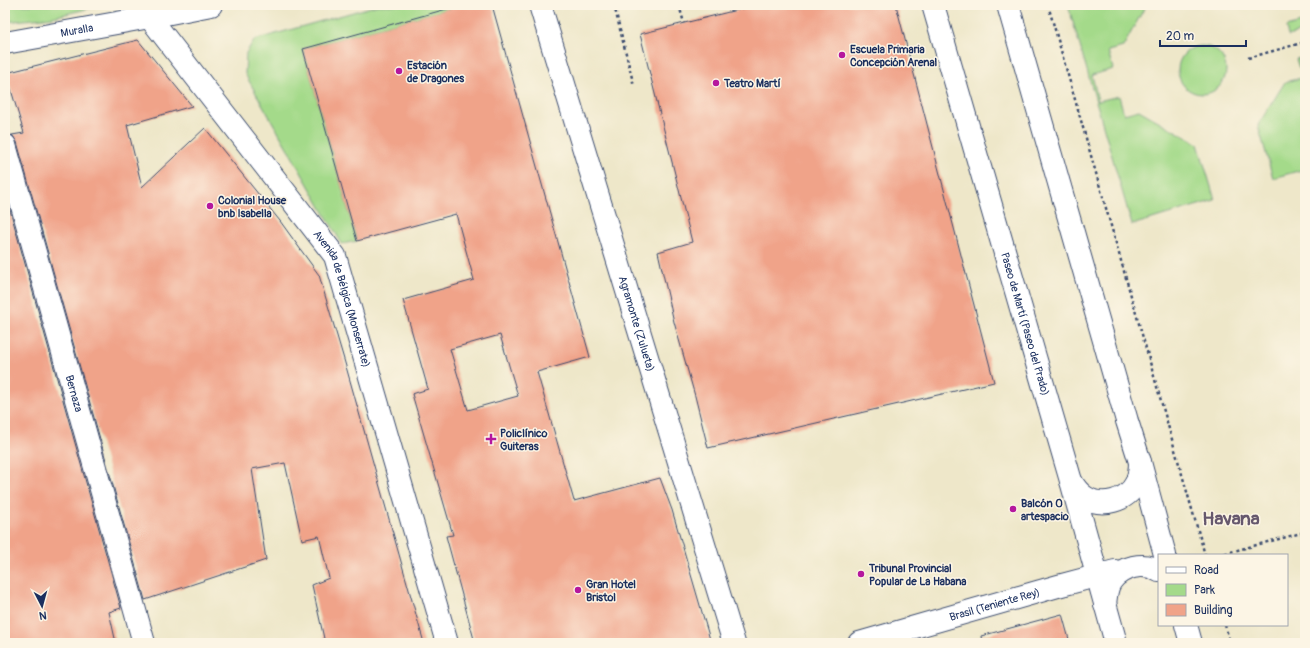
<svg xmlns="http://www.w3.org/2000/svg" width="1310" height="648" font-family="Pangolin,sans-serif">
	<rect width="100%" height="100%" fill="#fcf5e5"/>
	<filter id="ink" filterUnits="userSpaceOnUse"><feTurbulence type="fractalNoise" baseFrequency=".025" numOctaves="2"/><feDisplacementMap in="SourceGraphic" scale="8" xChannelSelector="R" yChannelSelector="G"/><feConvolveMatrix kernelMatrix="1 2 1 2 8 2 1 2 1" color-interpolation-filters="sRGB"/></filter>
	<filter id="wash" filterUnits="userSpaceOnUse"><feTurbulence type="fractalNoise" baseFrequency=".012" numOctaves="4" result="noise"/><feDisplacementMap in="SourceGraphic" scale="16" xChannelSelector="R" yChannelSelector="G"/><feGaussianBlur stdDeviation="0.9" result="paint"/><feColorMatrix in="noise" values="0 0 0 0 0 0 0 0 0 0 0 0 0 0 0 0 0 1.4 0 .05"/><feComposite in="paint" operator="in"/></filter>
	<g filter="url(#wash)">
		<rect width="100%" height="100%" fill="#eee7c9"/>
		<g fill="#a4da8a" stroke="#608474">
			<polygon points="5,5 96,5 95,7 53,17 5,22"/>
			<polygon points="378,5 461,5 303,49 357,241 342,244 245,74 246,53 254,40"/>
			<polygon points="1068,5 1146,5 1123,47 1108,51 1113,69 1092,75 1098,101 1119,96 1124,114 1139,110 1198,144 1215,200 1132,225"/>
			<polygon points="1305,22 1305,31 1288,36 1286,27"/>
			<circle cx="1202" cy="70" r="24"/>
			<polygon points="1305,57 1305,66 1299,68 1296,59"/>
			<polygon points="1305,77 1305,169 1273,178 1258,125 1285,82"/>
		</g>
		<g id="blocks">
			<g fill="#f0a389" fill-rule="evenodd">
				<path d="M461,5H492L590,357L537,372L574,501L660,478L672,510L711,643H475L446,536L453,535L412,394L428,389L403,300L474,280L456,214L357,241L303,49ZM500,335L518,396L468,410L450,349Z"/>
				<polygon points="757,5 896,5 994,382 708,448 695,396 674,322 658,252 692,242 640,34"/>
				<polygon points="138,40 192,106 127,125 142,187 205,128 280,221 319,275 345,363 424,643 325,643 312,585 329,578 319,536 302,540 285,463 252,469 266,560 145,600 17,142 12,135 24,133 6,73"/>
				<polygon points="5,192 121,608 109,612 116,643 5,643"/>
				<polygon points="1062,614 1070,643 982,643 981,636"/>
			</g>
		</g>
	</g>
	<g filter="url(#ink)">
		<use href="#blocks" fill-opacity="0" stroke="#3b4b6e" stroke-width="1"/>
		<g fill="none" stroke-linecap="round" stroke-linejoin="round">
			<defs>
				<g id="minor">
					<path id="s1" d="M5,43L150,17"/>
					<path id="s2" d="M5,145L144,643"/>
					<path id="s3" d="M859,643L1058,586L1115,571"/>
				</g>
				<g id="major">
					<path id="s4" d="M140,5L335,256L447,643"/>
					<path id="s5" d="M540,5L734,643"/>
					<path id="s6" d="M933,5L1071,481L1116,643"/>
					<polyline points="1008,5 1127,421 1140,462 1165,555"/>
					<polyline points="150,17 211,5"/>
					<path d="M1071,481C1075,488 1079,493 1085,497C1102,508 1127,501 1136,483C1139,476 1140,469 1140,462"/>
					<path d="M1105,605C1106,597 1106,588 1111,581C1121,567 1144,561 1159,571"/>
					<polyline points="1186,625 1191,643"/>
				</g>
			</defs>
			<use href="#minor" stroke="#3b4b6e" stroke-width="24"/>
			<use href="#major" stroke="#3b4b6e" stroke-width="24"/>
			<g stroke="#3b4b6e" stroke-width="2.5" stroke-dasharray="3 3" stroke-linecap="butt">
				<polyline points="614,5 634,86"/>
				<polyline points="679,5 684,23"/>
				<polyline points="1048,5 1205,555"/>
				<polyline points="1248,58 1305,42"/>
				<polyline points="1219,555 1305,532"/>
				<polyline points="1225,625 1230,643"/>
			</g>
			<use href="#minor" stroke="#fff" stroke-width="22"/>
			<use href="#major" stroke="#fff" stroke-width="22"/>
		</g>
	</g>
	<g fill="#b5179e" stroke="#fcf5e5" stroke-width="1.5">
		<circle cx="842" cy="55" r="4"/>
		<circle cx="399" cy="71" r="4"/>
		<circle cx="716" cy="83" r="4"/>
		<circle cx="210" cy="206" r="4"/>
		<path d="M489 433h4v4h4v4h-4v4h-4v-4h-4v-4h4z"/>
		<circle cx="1013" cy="509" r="4"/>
		<circle cx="861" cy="574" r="4"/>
		<circle cx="578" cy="590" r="4"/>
	</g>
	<g text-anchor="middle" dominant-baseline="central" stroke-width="3" stroke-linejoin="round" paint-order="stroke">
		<g font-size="11" fill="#1b2f5e" stroke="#fcf5e5">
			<text stroke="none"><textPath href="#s1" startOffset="73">Muralla</textPath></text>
			<text stroke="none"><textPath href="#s4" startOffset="360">Avenida de Bélgica (Monserrate)</textPath></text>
			<text stroke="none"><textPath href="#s5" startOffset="333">Agramonte (Zulueta)</textPath></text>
			<text stroke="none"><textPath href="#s6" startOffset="332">Paseo de Martí (Paseo del Prado)</textPath></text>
			<text stroke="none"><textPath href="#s2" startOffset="258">Bernaza</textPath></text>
			<text stroke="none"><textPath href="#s3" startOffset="141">Brasil (Teniente Rey)</textPath></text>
		</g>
		<g font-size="11" font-weight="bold" fill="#1b2f5e" stroke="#fcf5e5" text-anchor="start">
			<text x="850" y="49">Escuela Primaria<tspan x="850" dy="13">Concepción Arenal</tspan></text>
			<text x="407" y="65">Estación<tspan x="407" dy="13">de Dragones</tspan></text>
			<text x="724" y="83">Teatro Martí</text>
			<text x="218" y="200">Colonial House<tspan x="218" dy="13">bnb Isabella</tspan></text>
			<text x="500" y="433">Policlínico<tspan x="500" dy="13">Guiteras</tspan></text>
			<text x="1021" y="503">Balcón 0<tspan x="1021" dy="13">artespacio</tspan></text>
			<text x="869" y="568">Tribunal Provincial<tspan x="869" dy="13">Popular de La Habana</tspan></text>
			<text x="586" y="584">Gran Hotel<tspan x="586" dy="13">Bristol</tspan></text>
		</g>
		<g font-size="19" font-weight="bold" fill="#66586d" stroke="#fcf5e5">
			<text x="1231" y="519">Havana</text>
		</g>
	</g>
	<rect width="1310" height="648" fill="none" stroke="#fcf5e5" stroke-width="20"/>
	<rect x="1158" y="554" width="130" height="72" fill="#fcf5e5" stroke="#a2a6af"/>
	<rect x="1166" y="567" width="20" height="6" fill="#ffffff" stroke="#a2a6af"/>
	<text x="1194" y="574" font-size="12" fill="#1b2f5e">Road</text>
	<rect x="1166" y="584" width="20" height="12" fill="#a4da8a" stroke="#a2a6af"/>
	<text x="1194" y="594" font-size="12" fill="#1b2f5e">Park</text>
	<rect x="1166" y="604" width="20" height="12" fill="#f0a389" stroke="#a2a6af"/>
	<text x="1194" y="614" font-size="12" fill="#1b2f5e">Building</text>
	<g transform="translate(42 606) rotate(174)" stroke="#fcf5e5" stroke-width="3" paint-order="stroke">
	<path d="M0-3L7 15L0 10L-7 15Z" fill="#1b2f5e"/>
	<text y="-6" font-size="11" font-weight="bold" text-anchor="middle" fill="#1b2f5e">N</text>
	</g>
	<path d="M1160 40v6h86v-6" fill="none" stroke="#1b2f5e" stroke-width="2"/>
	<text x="1166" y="40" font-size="12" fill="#1b2f5e" stroke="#fcf5e5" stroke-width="3" paint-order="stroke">20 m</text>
</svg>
